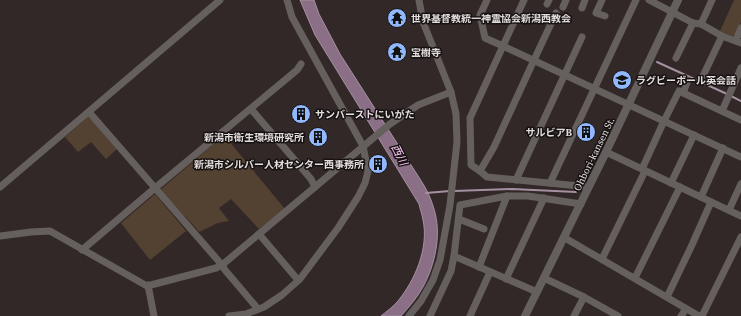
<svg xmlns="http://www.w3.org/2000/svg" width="741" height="316" font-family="'Source Serif 4','Noto Sans JP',serif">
	<rect width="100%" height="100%" fill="#322828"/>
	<g fill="#534231">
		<polygon points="734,0 741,0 741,22 735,35 732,36 720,31"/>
		<polygon points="89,116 117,149 106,159 91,142 78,152 65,137"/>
		<polygon points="224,135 285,209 259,229 231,199 219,208 229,221 218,223 199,232 195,227 160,190"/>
		<polygon points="155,194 186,231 150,260 121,223"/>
	</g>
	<path fill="#8a6f86" stroke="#a590a0" d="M300,0H314L319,14L340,54L420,179C426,188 431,198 434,209C442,234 435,265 423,287C417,298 409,307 401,316H381C387,311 393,307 398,301C415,280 429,248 423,220C422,214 420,209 419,204L315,35Z"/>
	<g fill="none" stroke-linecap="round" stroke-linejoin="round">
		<g stroke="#a590a0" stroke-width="2">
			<polyline points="657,62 727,94"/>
			<polyline points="731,96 741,101"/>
			<polyline points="454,191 512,189 576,192"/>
			<polyline points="426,193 450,191"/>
		</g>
		<g stroke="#65605e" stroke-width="7">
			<polyline points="487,0 480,15 485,38 503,46 741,157"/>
			<polyline points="602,0 596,13 605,16"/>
			<polyline points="649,0 693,23 701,24 722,36 741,43"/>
			<polyline points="547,4 549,0"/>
			<polyline points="563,7 566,0"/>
			<polyline points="582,8 585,0"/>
			<polyline points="556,13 534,60 494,147 480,171 487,177 589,187"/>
			<polyline points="701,24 712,0"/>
			<polyline points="736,40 741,28"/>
			<polyline points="676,58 693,23"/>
			<polyline points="702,78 722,36"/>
			<polyline points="683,93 688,80"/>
			<polyline points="251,109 311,179 315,187"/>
			<polyline points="722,111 741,68"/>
			<polyline points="89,112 222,265 225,270 258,309"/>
			<polyline points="606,152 741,216"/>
			<polyline points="642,169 664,121 679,91 741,120"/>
			<polyline points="480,171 471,165 470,118 524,0"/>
			<polyline points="516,180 582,37"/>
			<polyline points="550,183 636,0"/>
			<polyline points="671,183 694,135"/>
			<polyline points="0,187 220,0"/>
			<polyline points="701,197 723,148"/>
			<polyline points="729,210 741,184"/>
			<polyline points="459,219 484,229"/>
			<polyline points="259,234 298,280"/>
			<polyline points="0,236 31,232 50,231 147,286 216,268 222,265 390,124 418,105 451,92"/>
			<polyline points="565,238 699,316"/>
			<polyline points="82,250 155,188 297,70 301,64"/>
			<polyline points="454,256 537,292"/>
			<polyline points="602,259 645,171"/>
			<polyline points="479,267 507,196"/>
			<polyline points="544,278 584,297 618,316"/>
			<polyline points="635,278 680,187"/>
			<polyline points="506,279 544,198"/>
			<polyline points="148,285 154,316"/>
			<polyline points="667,297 691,247 711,202"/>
			<polyline points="229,316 246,314 264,307 282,295 300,279 338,228 358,197 365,183 368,171 363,146 292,17 287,0"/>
			<polyline points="409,316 421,301 433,280 440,260 450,205 457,142 456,114 451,92 423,22 419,0"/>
			<polyline points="430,316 451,271 454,256 460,205 507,196 528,196 581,204"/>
			<polyline points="470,316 490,272"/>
			<polyline points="574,316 584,297"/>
			<polyline points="681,316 686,309"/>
			<polyline points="702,316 741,237"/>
		</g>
		<polyline stroke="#65605e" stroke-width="8" points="525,316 606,152 678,0"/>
	</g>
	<defs>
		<symbol id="temple-disc" viewBox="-11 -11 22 22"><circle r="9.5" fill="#91b8fd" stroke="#171212"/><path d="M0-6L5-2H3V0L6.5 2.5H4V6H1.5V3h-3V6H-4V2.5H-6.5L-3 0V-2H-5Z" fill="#111"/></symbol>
		<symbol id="school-disc" viewBox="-11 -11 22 22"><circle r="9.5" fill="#91b8fd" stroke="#171212"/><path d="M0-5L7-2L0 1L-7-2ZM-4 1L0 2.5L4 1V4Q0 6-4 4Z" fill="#111"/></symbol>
		<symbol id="building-disc" viewBox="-11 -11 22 22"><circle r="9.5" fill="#91b8fd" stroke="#171212"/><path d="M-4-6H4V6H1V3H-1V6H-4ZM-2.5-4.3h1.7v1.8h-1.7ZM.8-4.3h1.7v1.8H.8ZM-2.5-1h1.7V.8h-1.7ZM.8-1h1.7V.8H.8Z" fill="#111"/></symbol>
	</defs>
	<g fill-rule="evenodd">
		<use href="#temple-disc" x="386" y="7" width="22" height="22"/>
		<use href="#temple-disc" x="386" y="41" width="22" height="22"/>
		<use href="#school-disc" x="611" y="69" width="22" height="22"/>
		<use href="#building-disc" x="290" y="103" width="22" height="22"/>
		<use href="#building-disc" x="575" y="121" width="22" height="22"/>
		<use href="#building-disc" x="307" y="126" width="22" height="22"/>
		<use href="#building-disc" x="367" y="153" width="22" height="22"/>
	</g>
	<g text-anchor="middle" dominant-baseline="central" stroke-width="3" stroke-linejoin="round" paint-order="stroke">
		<g font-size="10" font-weight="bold" fill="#e3dcdc" stroke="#171212" text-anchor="start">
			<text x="411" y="18">世界基督教統一神霊協会新潟西教会</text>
			<text x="411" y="52">宝樹寺</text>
			<text x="636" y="80">ラグビーボール英会話</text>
			<text x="315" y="114">サンバーストにいがた</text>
			<text x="572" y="132" text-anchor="end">サルビアB</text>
			<text x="304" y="137" text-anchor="end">新潟市衛生環境研究所</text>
			<text x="364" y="164" text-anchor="end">新潟市シルバー人材センター西事務所</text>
		</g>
		<g font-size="10" fill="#e3dcdc" stroke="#171212">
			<text transform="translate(594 154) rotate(-64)">Ohbori-kansen St.</text>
		</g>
		<g font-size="11" font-style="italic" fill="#fac9f3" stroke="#171212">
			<text transform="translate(399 155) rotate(63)">西川</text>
		</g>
	</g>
</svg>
